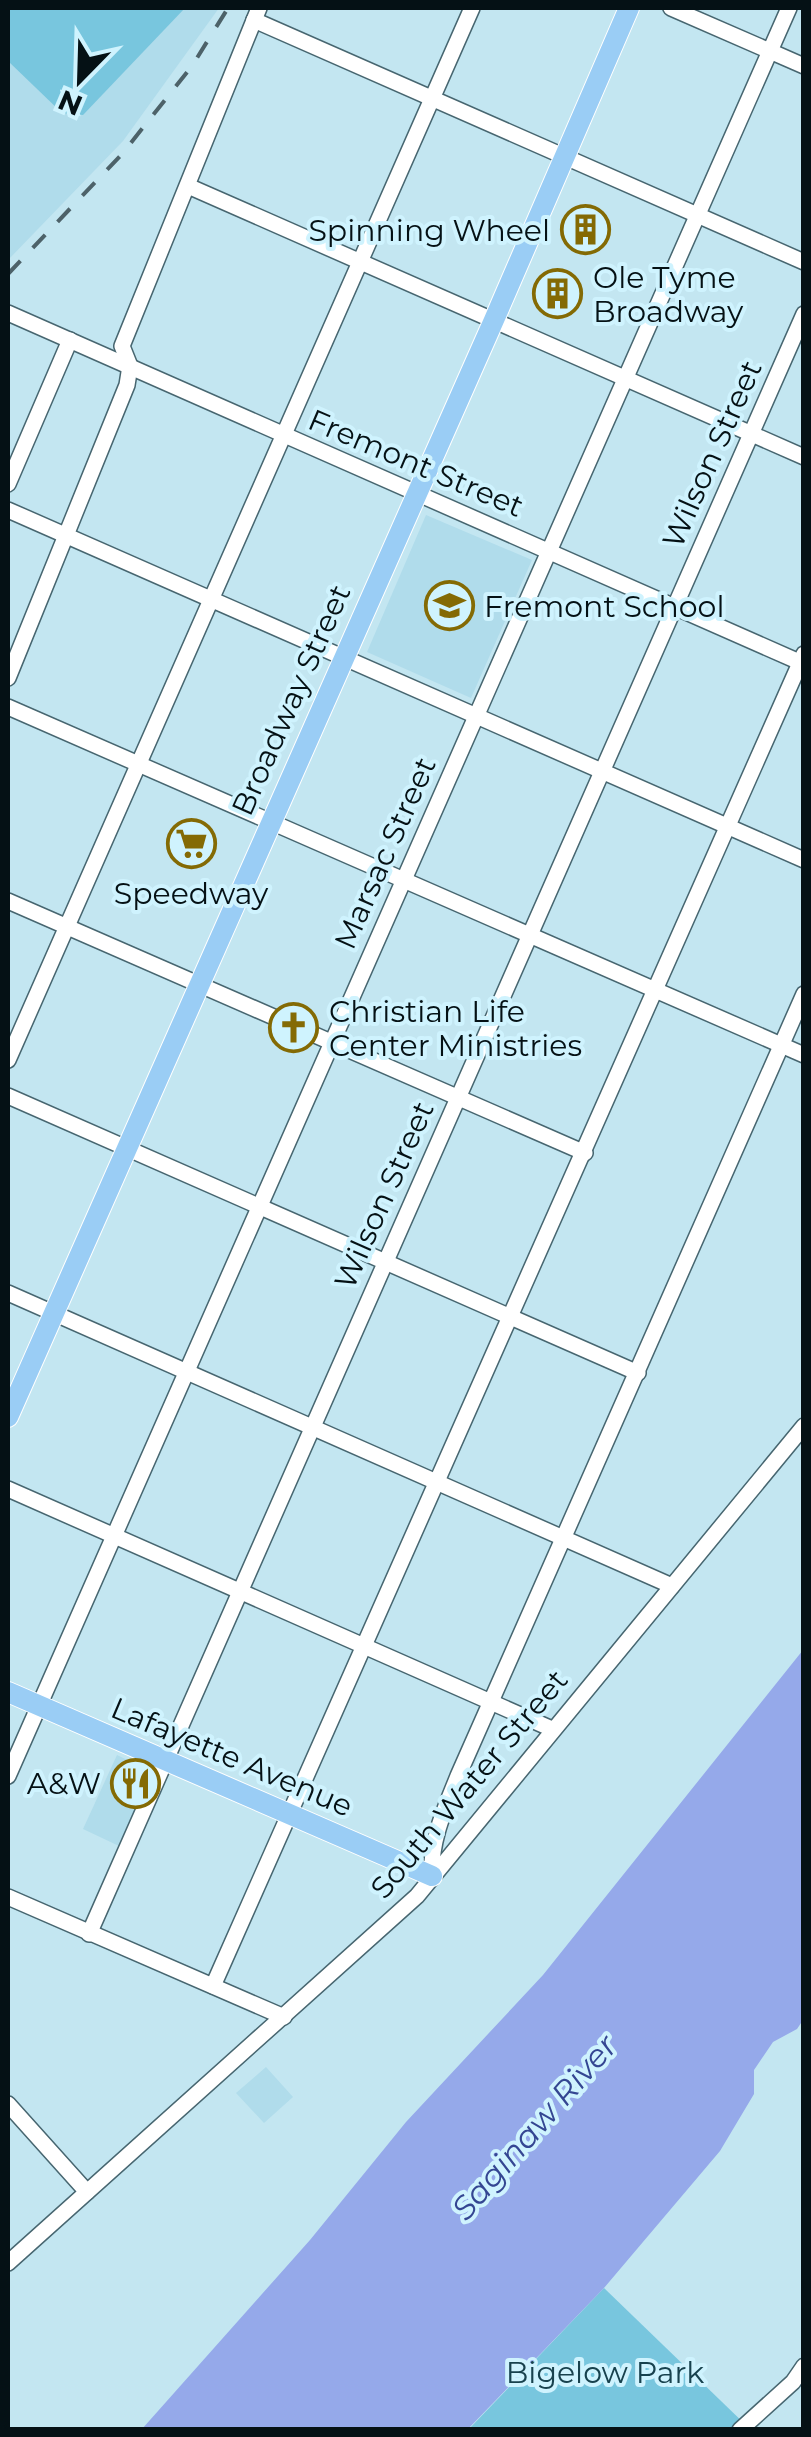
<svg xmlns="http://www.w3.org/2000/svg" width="811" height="2437" font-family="Montserrat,sans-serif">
	<rect width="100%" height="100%" fill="#c3e6f1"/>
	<g fill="#b0dceb">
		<polygon points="8,8 219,8 123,141 8,260"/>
		<polygon points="426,515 532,560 471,698 367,652"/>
		<polygon points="117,1755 154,1773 119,1846 83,1829"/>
		<polygon points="266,2067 293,2097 264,2123 236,2093"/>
	</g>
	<g fill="#78c6de">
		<polygon points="8,8 185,8 83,115 62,113 8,61"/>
		<polygon points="604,2288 750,2429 468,2430"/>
	</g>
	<polygon fill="#95a9ea" points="803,1650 803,2020 797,2029 773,2042 754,2070 754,2094 720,2151 604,2288 468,2429 142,2429 310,2240 406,2122 543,1975"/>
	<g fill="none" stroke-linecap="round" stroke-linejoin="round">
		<defs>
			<g id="minor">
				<polyline points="671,8 804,66"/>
				<polyline points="254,20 804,262"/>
				<polyline points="188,186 804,457"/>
				<polyline points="8,313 804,664"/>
				<polyline points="8,484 70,340"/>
				<polyline points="8,510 804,860"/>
				<polyline points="8,678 127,385 130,366 122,346 259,8"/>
				<polyline points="8,707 804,1055"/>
				<polyline points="8,901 585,1153"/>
				<polyline points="8,1060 472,8"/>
				<polyline points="8,1096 638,1373"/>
				<polyline points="8,1293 672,1586"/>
				<polyline points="8,1489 552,1729"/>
				<polyline points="8,1776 789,8"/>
				<path d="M432,1876C430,1840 445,1809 458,1776L804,994"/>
				<polyline points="8,1897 284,2017"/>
				<polyline points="89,1934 804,314"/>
				<polyline points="213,1986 804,654"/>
				<polyline points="8,2104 87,2192"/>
				<polyline points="8,2263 417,1896 804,1426"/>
				<polyline points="740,2430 793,2382 804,2366"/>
			</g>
			<g id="major">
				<polyline points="8,1417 494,320 629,8"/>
				<polyline points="8,1692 432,1876"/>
			</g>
		</defs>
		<use href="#minor" stroke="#476670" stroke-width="18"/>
		<use href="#major" stroke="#fff" stroke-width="22"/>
		<use href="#minor" stroke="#fff" stroke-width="15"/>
		<use href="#major" stroke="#9acdf5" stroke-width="20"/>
		<polyline stroke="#4d6269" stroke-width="4" stroke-dasharray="18 18" stroke-linecap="butt" points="8,274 122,154 192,66 228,8"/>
	</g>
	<defs>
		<symbol id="building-ring" viewBox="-11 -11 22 22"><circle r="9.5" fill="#cff3fe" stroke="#846a04" stroke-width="1.5"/><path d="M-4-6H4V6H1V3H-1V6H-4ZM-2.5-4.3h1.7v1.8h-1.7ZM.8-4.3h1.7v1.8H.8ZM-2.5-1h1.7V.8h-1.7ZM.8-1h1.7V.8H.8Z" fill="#846a04"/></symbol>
		<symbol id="school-ring" viewBox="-11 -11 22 22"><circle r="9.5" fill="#cff3fe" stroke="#846a04" stroke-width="1.5"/><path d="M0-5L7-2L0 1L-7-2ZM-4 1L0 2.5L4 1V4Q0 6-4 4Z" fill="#846a04"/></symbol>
		<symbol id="supermarket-ring" viewBox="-11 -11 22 22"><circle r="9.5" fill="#cff3fe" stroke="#846a04" stroke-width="1.5"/><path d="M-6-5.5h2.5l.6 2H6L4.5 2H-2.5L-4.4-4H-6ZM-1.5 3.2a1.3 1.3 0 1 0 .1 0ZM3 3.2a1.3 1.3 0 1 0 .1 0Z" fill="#846a04"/></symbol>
		<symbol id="church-ring" viewBox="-11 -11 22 22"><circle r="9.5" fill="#cff3fe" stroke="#846a04" stroke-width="1.5"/><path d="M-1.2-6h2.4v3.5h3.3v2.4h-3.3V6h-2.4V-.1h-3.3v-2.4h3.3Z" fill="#846a04"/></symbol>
		<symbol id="restaurant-ring" viewBox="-11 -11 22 22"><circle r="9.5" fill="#cff3fe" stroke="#846a04" stroke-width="1.5"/><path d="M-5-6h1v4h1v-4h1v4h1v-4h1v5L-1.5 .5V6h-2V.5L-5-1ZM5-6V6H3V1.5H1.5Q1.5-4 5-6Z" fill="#846a04"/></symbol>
	</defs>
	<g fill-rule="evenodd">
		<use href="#building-ring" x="558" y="202" width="55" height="55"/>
		<use href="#building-ring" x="530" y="266" width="55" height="55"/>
		<use href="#school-ring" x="422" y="578" width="55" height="55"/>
		<use href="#supermarket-ring" x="164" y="816" width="55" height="55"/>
		<use href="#church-ring" x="266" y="1000" width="55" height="55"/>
		<use href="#restaurant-ring" x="108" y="1756" width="55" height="55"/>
	</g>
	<g text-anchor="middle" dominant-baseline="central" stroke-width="8" stroke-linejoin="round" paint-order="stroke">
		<g font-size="30" fill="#051115" stroke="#cff3fe" text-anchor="start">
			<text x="550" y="230" text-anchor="end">Spinning Wheel</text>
			<text x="593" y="277">Ole Tyme<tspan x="593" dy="34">Broadway</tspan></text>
			<text x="484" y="606">Fremont School</text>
			<text x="191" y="893" text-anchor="middle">Speedway</text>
			<text x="329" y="1011">Christian Life<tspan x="329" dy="34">Center Ministries</tspan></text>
			<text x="101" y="1783" text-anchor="end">A&amp;W</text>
		</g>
		<g font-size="30" fill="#051115" stroke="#cff3fe">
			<text transform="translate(712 454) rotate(-66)">Wilson Street</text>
			<text transform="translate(416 463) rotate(23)">Fremont Street</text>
			<text transform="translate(291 700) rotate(-66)">Broadway Street</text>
			<text transform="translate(385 853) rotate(-66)">Marsac Street</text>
			<text transform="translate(384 1195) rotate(-66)">Wilson Street</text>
			<text transform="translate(232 1757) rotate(23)">Lafayette Avenue</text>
			<text transform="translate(469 1784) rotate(-50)">South Water Street</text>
		</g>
		<g font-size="30" fill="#18424e" stroke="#cff3fe">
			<text x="605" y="2372">Bigelow Park</text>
		</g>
		<g font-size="32" font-style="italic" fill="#344692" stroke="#cff3fe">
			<text transform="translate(534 2127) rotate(-49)">Saginaw River</text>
		</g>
	</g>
	<rect width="811" height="2437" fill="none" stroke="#051115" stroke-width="20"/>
	<g transform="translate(80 80) rotate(203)" stroke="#cff3fe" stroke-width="8" paint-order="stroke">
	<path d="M0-8L18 38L0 25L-18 38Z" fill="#051115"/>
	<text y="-15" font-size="28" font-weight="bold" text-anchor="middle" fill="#051115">N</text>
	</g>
</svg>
